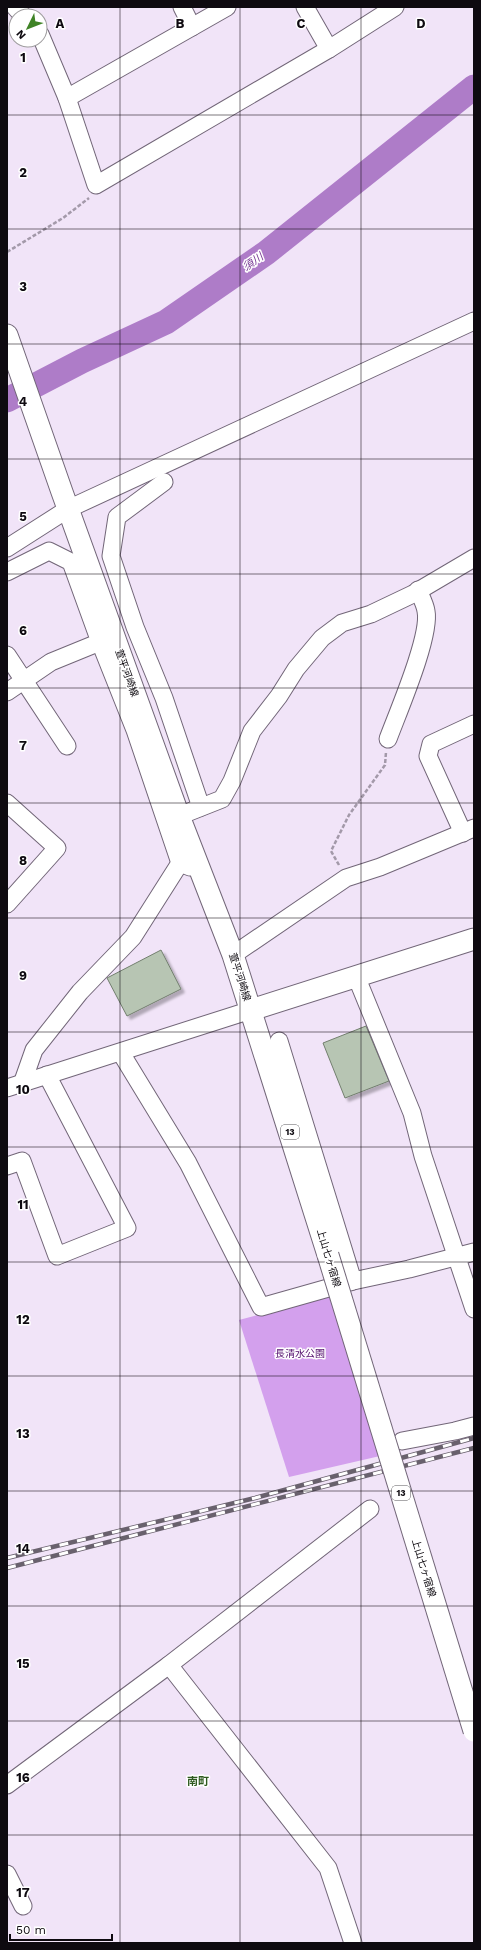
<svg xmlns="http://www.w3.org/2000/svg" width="481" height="1950" font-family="'Work Sans','Noto Sans JP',sans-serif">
	<defs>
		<filter id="shadow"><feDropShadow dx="3.5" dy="3.5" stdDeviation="1" flood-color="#0004"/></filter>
	</defs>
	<rect width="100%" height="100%" fill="#f1e4f8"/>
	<polygon fill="#d3a0ed" points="332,1295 380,1456 289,1477 239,1320"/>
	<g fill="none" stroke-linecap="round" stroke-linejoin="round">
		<polyline stroke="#ae7cc8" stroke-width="25" points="7,400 82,361 166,322 266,253 474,87"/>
	</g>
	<g fill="#b7c5b3" stroke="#727f6e" filter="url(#shadow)">
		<polygon points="161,950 181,989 127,1016 107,978"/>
		<polygon points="366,1026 389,1081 345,1098 323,1043"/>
	</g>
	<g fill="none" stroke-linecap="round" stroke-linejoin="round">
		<defs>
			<g id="minor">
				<polyline points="15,7 23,16"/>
				<polyline points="182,7 192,27"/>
				<polyline points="305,7 329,49"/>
				<polyline points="40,34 67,98 96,185 329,49 395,7"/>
				<polyline points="67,98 227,7"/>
				<polyline points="164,482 117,517 111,556 135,627 164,698 201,807"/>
				<polyline points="7,548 68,509 474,321"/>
				<polyline points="7,572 49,551 71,562 100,642 51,662 7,692"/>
				<polyline points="100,642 135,730 180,863 190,867"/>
				<polyline points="7,655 67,746"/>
				<path d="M388,739C398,712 431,636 426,611C425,604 421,597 418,590"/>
				<polyline points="7,803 57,848 7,904"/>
				<polyline points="179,816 222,799 232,781 252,731 279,696 296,669 322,638 342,623 371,614 413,594 474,558"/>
				<polyline points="463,833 428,756 431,744 474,724"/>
				<polyline points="233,955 346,878 380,867 474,828"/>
				<polyline points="356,976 412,1113 423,1156 474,1309"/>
				<polyline points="279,1041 353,1281"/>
				<polyline points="121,1053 188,1163 261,1307 353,1281 409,1269 474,1252"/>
				<polyline points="22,1084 34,1050 80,992 133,937 180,863"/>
				<polyline points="7,1088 251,1010"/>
				<polyline points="7,1166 22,1161 57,1256 127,1228 47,1075"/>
				<polyline points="402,1441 455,1431 474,1426"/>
				<polyline points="169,1665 328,1868 353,1943"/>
				<polyline points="7,1785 169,1665 370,1509"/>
				<polyline points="7,1874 23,1906"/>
			</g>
			<g id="major">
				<polyline points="7,335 62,492 179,816 233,955 328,1255"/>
				<polyline points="251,1010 474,939"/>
			</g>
		</defs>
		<use href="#minor" stroke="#726678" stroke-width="19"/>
		<use href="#major" stroke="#726678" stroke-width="23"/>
		<g stroke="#a399a9" stroke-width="2.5" stroke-dasharray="4 2" stroke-linecap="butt">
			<polyline points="7,252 63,218 89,198"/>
			<polyline points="339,865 331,851 349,815 385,765 386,752"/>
		</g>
		<use href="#minor" stroke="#fff" stroke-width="17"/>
		<use href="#major" stroke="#fff" stroke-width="21"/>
		<defs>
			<g id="rail">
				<polyline points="7,1558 255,1498 474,1438"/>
				<polyline points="7,1568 474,1448"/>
			</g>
		</defs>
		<use href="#rail" stroke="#69616d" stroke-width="4.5"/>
		<use href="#rail" stroke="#fff" stroke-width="3" stroke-dasharray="9" stroke-linecap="butt"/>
		<defs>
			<polyline id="major-bridge" points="328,1255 474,1731"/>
		</defs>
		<use href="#major-bridge" stroke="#726678" stroke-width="23" stroke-linecap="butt"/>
		<use href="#major-bridge" stroke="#fff" stroke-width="21"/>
	</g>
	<path fill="none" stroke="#0e0a10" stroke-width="1" stroke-opacity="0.55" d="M120,7V1943M240,7V1943M361,7V1943M7,115H474M7,229H474M7,344H474M7,459H474M7,574H474M7,688H474M7,803H474M7,918H474M7,1032H474M7,1147H474M7,1262H474M7,1376H474M7,1491H474M7,1606H474M7,1721H474M7,1835H474"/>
	<g text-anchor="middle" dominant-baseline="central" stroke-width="3" stroke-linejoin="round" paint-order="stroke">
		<g fill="#fff" stroke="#565458" stroke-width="1">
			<rect x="281" y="1125" width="18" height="14" rx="3"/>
			<rect x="392" y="1486" width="18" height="14" rx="3"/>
		</g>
		<g font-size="9" font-weight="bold" fill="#0e0a10">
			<text x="290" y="1132">13</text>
			<text x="401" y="1493">13</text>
		</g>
		<g font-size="10" fill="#0e0a10" stroke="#fff">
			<text transform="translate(127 673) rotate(70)">萱平河崎線</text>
			<text transform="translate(240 977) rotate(72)">萱平河崎線</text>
			<text transform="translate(329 1258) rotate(73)">上山七ヶ宿線</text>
			<text transform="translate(424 1568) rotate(73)">上山七ヶ宿線</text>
		</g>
		<g font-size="10" fill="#520d6c" stroke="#fff">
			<text x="300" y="1353">長清水公園</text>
		</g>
		<g font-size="11" font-style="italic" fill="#753692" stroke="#fff">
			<text transform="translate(253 262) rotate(-35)">須川</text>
		</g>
		<g font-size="11" font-weight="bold" fill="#2e591f" stroke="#fff">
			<text x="198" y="1781">南町</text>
		</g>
	</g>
	<g font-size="13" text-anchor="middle" font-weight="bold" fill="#0e0a10" stroke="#fff" stroke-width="3" stroke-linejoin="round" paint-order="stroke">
		<text x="60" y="28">A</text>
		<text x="180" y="28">B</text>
		<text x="301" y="28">C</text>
		<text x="421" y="28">D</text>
		<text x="23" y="62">1</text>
		<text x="23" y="177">2</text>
		<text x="23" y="291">3</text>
		<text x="23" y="406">4</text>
		<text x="23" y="521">5</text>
		<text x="23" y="635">6</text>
		<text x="23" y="750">7</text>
		<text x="23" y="865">8</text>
		<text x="23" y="980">9</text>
		<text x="23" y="1094">10</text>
		<text x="23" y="1209">11</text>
		<text x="23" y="1324">12</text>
		<text x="23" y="1438">13</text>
		<text x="23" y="1553">14</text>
		<text x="23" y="1668">15</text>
		<text x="23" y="1782">16</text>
		<text x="23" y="1897">17</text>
	</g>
	<rect width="481" height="1950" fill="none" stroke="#0e0a10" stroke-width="16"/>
	<g transform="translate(28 28) rotate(227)"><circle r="19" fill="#ffffff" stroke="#9f9d9f"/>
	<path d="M0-3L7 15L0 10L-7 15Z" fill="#3f8326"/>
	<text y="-6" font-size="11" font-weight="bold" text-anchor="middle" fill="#0e0a10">N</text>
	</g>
	<path d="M10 1934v6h102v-6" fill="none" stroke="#0e0a10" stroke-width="2"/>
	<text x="16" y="1934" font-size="12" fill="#0e0a10" stroke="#ffffff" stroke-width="3" paint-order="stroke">50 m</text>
</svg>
